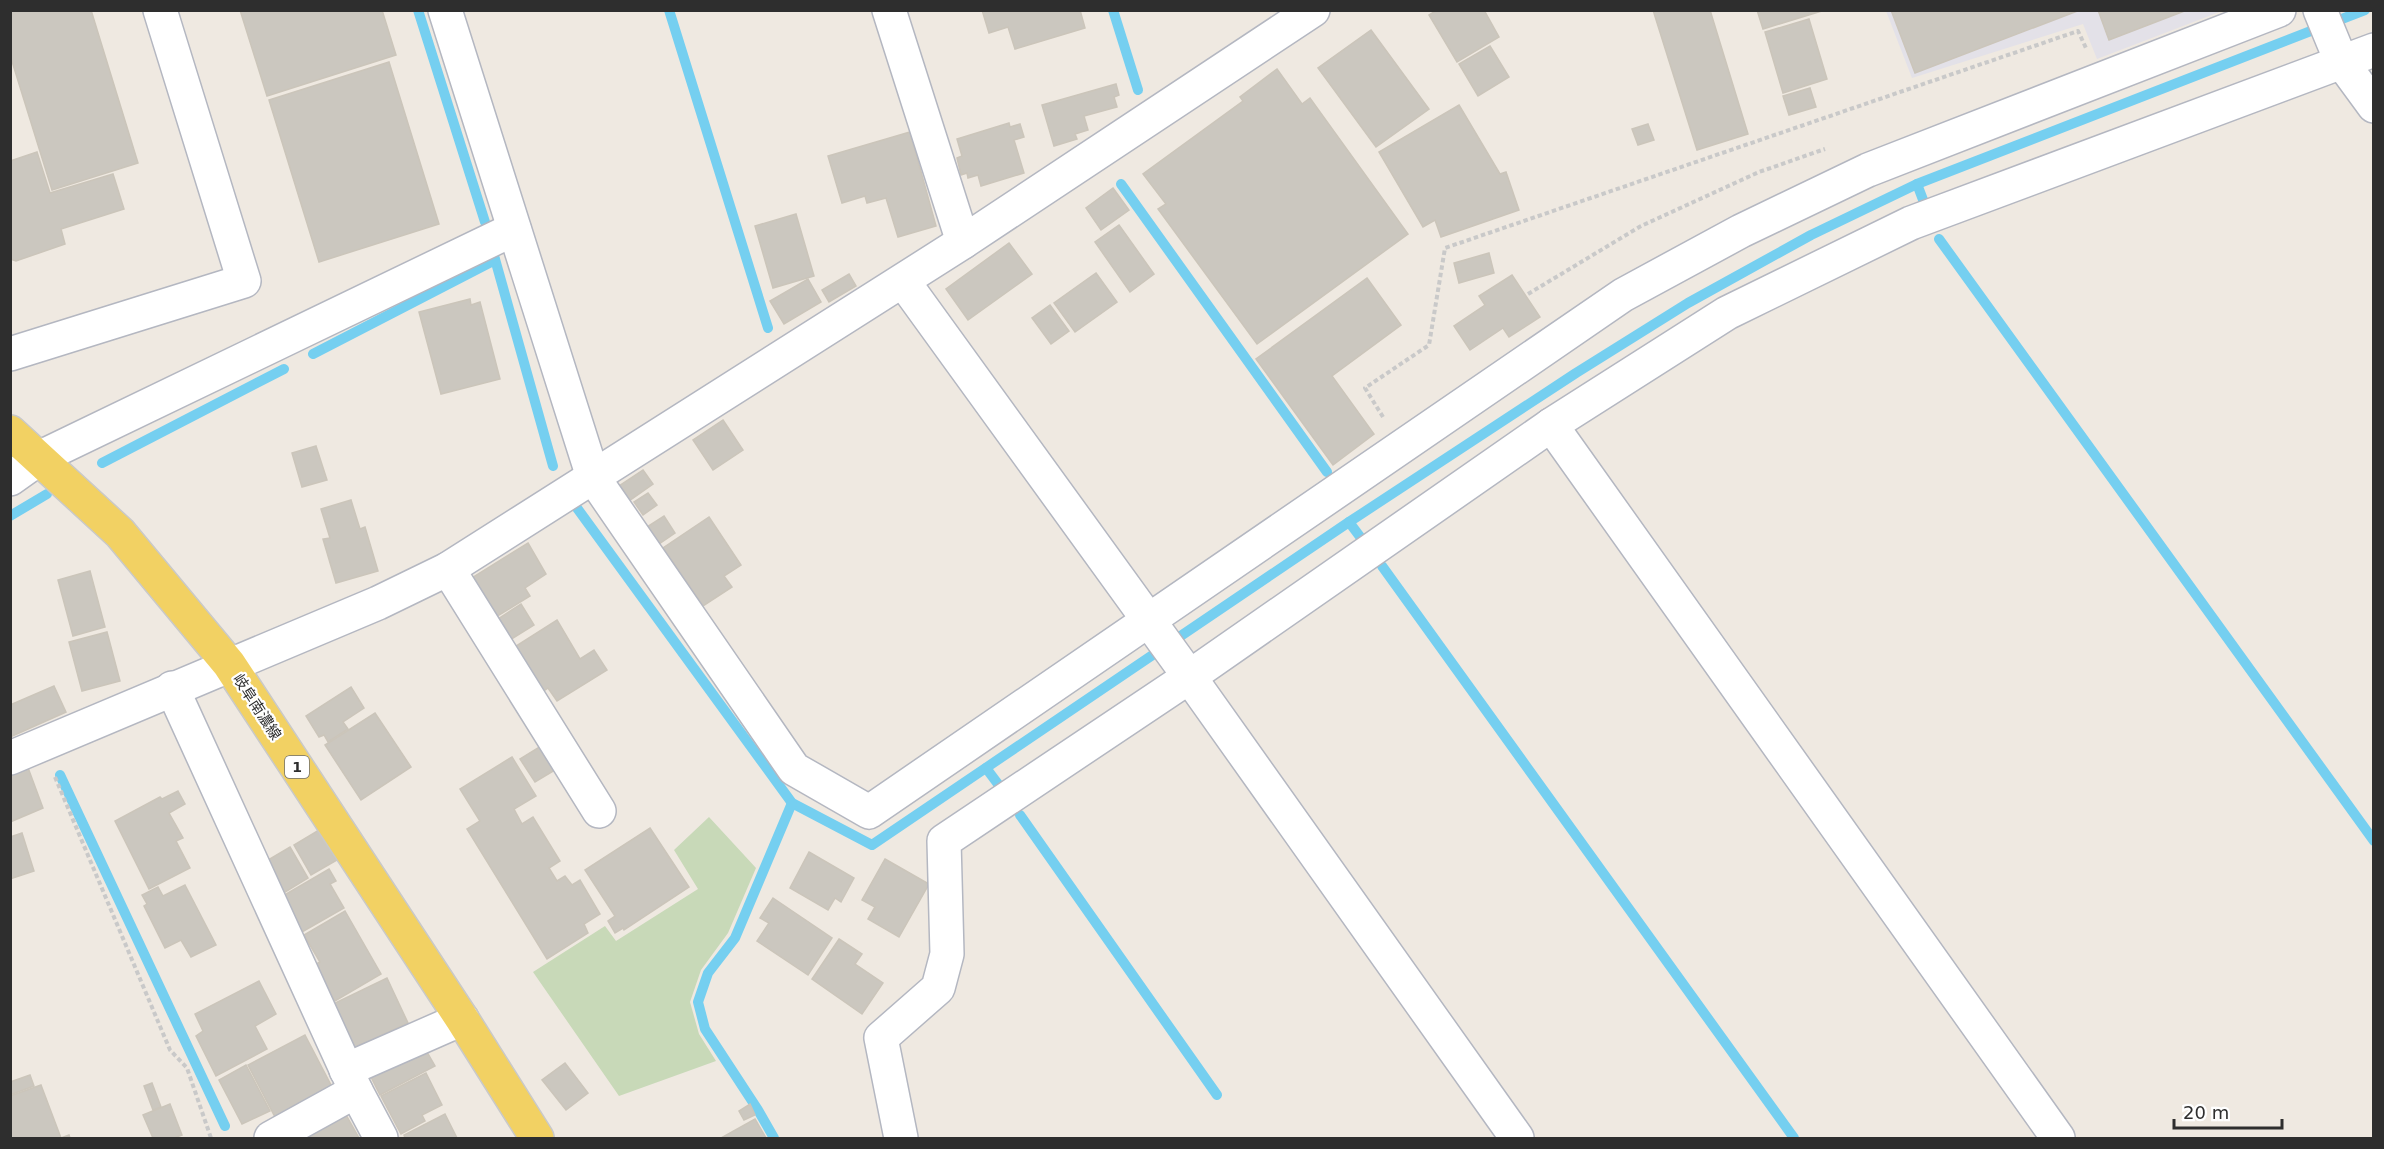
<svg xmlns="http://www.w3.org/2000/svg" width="2384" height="1149" font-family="'DejaVu Sans','Noto Sans JP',sans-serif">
	<rect width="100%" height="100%" fill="#efe9e1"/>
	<polygon fill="#e3e1e8" points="1886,11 2222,11 2097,59 2083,24 1912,78"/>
	<polygon fill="#c8d9b8" points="709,817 756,868 728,933 701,970 690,1002 699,1034 716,1061 619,1096 533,972 605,926 616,941 698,889 674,850"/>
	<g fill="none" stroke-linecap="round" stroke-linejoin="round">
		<g stroke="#75cff0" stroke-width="10">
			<polyline points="418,10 485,222"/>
			<polyline points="669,10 768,328"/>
			<polyline points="1113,10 1138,90"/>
			<polyline points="1121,184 1327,472"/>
			<polyline points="1917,184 1925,205"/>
			<polyline points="1939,239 2374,841"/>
			<polyline points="493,252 553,466"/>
			<polyline points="313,354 495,260"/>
			<polyline points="102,463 284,369"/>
			<polyline points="577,508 792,803 872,845 1349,522 1576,373 1688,303 1811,235 1917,184 2365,10"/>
			<polyline points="10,516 47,494"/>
			<polyline points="1349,522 1361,538"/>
			<polyline points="1382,566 1794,1138"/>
			<polyline points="986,768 1001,788"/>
			<polyline points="60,775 225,1126"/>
			<polyline points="1020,815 1217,1095"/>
			<polyline points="774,1138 758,1110 705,1029 698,1002 708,973 735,938 792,803"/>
		</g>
	</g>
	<g fill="#cbc7bf" stroke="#cbc5ba" stroke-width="1.5">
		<polygon points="10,10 91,10 138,163 52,190 10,55"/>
		<polygon points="240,10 382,10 396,55 267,96"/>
		<polygon points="982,10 1080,10 1085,28 1015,49 1008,27 989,33"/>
		<polygon points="1437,10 1484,10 1499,37 1457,62 1429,15"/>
		<polygon points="1653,10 1710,10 1748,134 1697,150"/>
		<polygon points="1757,10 1825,10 1763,29"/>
		<polygon points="1891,10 2080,10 1915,73"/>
		<polygon points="2098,10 2187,10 2109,40"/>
		<polygon points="1809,19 1827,79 1783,93 1765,32"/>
		<polygon points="1371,30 1429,109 1376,147 1318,68"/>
		<polygon points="1490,46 1509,77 1478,96 1459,64"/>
		<polygon points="389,62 439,224 319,262 269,100"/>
		<polygon points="1277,69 1302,104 1310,98 1408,234 1257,344 1158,209 1166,204 1143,174 1243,101 1240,97"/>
		<polygon points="1116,84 1119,95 1114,97 1117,107 1084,116 1088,130 1075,134 1077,139 1054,146 1042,105"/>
		<polygon points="1810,88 1816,107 1789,115 1783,96"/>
		<polygon points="1459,105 1500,174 1506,172 1519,210 1441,237 1435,220 1423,227 1379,152"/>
		<polygon points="1009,123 1010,127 1020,124 1024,137 1014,140 1024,173 981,186 978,175 968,178 967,173 961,175 957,158 962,156 957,139"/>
		<polygon points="1648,124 1654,140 1638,145 1632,129"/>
		<polygon points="910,132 936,226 898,237 886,198 867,203 865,196 842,203 828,156"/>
		<polygon points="37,152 50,193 113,174 124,209 61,229 65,244 16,261 10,259 10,161"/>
		<polygon points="1113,188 1129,210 1101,230 1086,208"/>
		<polygon points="796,214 814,276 773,288 755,226"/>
		<polygon points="1119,225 1154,274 1130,292 1095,242"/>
		<polygon points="1009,243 1032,274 968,320 946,289"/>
		<polygon points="1489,253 1494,273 1459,283 1454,263"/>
		<polygon points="1096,273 1117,302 1075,332 1054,303"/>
		<polygon points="849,274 856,286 829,302 822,290"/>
		<polygon points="1512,275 1540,317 1509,337 1503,328 1470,350 1454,326 1485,305 1479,296"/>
		<polygon points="1367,278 1401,325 1332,376 1374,434 1333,465 1256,359"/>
		<polygon points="808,279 821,302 784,324 770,301"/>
		<polygon points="470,299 471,305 480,302 500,379 441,394 419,312"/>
		<polygon points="1050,305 1069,331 1051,344 1032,318"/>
		<polygon points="723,420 743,450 713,470 693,440"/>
		<polygon points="316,446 327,480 302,487 292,453"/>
		<polygon points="643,470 653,484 629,501 619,486"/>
		<polygon points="648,493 657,505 643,515 634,502"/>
		<polygon points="351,500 360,529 365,527 378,571 336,583 323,539 330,538 321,509"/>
		<polygon points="664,516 675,533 659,544 647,527"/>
		<polygon points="709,517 741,565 724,576 732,587 703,606 663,548"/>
		<polygon points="528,543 546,574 525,588 530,596 491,620 467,581"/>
		<polygon points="90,571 105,627 73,636 58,580"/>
		<polygon points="521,604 534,625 510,640 498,619"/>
		<polygon points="557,620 580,659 594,650 607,670 557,701 548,688 541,693 513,648"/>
		<polygon points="107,632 120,681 82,691 69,642"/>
		<polygon points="54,686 66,712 10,737 10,705"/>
		<polygon points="351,687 364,708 343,722 348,729 328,742 324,735 319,737 306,716"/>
		<polygon points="375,713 411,767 361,800 325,745"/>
		<polygon points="541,746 555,770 535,782 520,759"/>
		<polygon points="512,757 536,796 514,809 522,824 533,817 560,861 549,868 557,881 565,876 572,885 580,880 600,914 584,924 588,933 547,959 467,829 480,821 460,789"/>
		<polygon points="27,765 43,808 10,822 10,772"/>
		<polygon points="178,791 185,804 169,813 183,838 176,841 190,868 149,889 115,821 160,797 162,799"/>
		<polygon points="650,828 689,887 624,930 623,928 615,933 608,921 615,916 585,870"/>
		<polygon points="319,830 337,860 311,875 294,845"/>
		<polygon points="22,833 34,871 10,879 10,837"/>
		<polygon points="290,847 308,878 282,894 263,863"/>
		<polygon points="809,852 854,878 841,902 835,898 828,910 790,888"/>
		<polygon points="885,859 929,884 899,937 868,919 875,907 862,900"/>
		<polygon points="329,869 336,881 330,884 344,908 302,932 281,897"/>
		<polygon points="185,885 216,945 191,957 181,940 165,948 144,906 147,904 142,895 158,887 163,896"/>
		<polygon points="773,898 832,938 808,975 757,941 769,923 760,918"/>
		<polygon points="345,911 381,974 335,1001 314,965 320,962 304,935"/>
		<polygon points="839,939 862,954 855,964 883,983 862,1014 812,979"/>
		<polygon points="387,978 408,1023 354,1048 333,1004"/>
		<polygon points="259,981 276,1014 255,1026 267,1049 216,1076 196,1036 203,1031 195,1014"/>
		<polygon points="305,1035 332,1087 275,1117 248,1065"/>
		<polygon points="423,1045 435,1066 380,1095 369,1073"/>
		<polygon points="565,1063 588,1093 566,1110 542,1080"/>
		<polygon points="246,1065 270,1111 242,1124 219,1080"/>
		<polygon points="426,1073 442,1105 422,1115 425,1121 401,1134 381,1096"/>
		<polygon points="30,1075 34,1086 10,1095 10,1082"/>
		<polygon points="152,1083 161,1107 153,1110 144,1086"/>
		<polygon points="41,1085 61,1138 69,1135 70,1138 10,1138 10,1096"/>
		<polygon points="170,1104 182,1135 174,1138 153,1138 143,1115"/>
		<polygon points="750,1104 755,1115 744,1120 739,1111"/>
		<polygon points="345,1113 359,1138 298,1138"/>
		<polygon points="445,1114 457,1138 405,1138 404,1135"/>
		<polygon points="755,1119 766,1138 721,1138"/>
	</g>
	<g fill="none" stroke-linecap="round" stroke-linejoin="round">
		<defs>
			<g id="minor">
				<polyline points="445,10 593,477 794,769 869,812 1623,295 1741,231 1868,170 2279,10"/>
				<polyline points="889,10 963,242"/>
				<polyline points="2320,10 2341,61 2374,106"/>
				<polyline points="903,281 1181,665 1517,1138"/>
				<polyline points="10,354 244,281 160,10"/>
				<polyline points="1551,425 2058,1138"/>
				<polyline points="10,479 41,457 514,229"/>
				<polyline points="448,569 599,811"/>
				<polyline points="172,688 356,1091 381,1138"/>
				<polyline points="10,758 378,603 448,569 963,242 1313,10"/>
				<polyline points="346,1070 462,1019"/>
				<polyline points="271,1138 356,1091"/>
				<polyline points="901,1138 881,1038 938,988 947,954 944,841 1189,677 1551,425 1727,313 1911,223 2374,50"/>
			</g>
			<polyline id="major" points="10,432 120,533 229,664 462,1019 537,1138"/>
		</defs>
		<use href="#minor" stroke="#b4b7c1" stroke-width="36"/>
		<use href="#major" stroke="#c9c9c9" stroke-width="36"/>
		<g stroke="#c9c9c9" stroke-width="4" stroke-dasharray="4.5 3" stroke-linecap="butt">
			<polyline points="1528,294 1641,226 1759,172 1825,149"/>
			<polyline points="1383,417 1365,388 1429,345 1445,248 2078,31 2086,48"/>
			<polyline points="55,777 170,1050 187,1068 211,1138"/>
		</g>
		<use href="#minor" stroke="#fff" stroke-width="33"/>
		<use href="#major" stroke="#f2d163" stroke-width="33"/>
	</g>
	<g text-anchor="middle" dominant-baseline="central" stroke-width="4.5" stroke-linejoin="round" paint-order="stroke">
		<rect fill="#fff" stroke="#6d6d6d" stroke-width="1.5" x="285" y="756" width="24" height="22" rx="4.5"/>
		<g font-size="14" font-weight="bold" fill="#2e2e2e">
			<text x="297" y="767">1</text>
		</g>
		<g font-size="15" fill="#2e2e2e" stroke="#fff">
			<text transform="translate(257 707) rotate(57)">岐阜南濃線</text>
		</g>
	</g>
	<rect width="2384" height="1149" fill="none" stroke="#2e2e2e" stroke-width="24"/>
	<path d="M2174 1119v9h108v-9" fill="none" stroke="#2e2e2e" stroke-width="3"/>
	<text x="2183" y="1119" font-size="18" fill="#2e2e2e" stroke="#ffffff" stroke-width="4.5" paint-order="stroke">20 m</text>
</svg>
